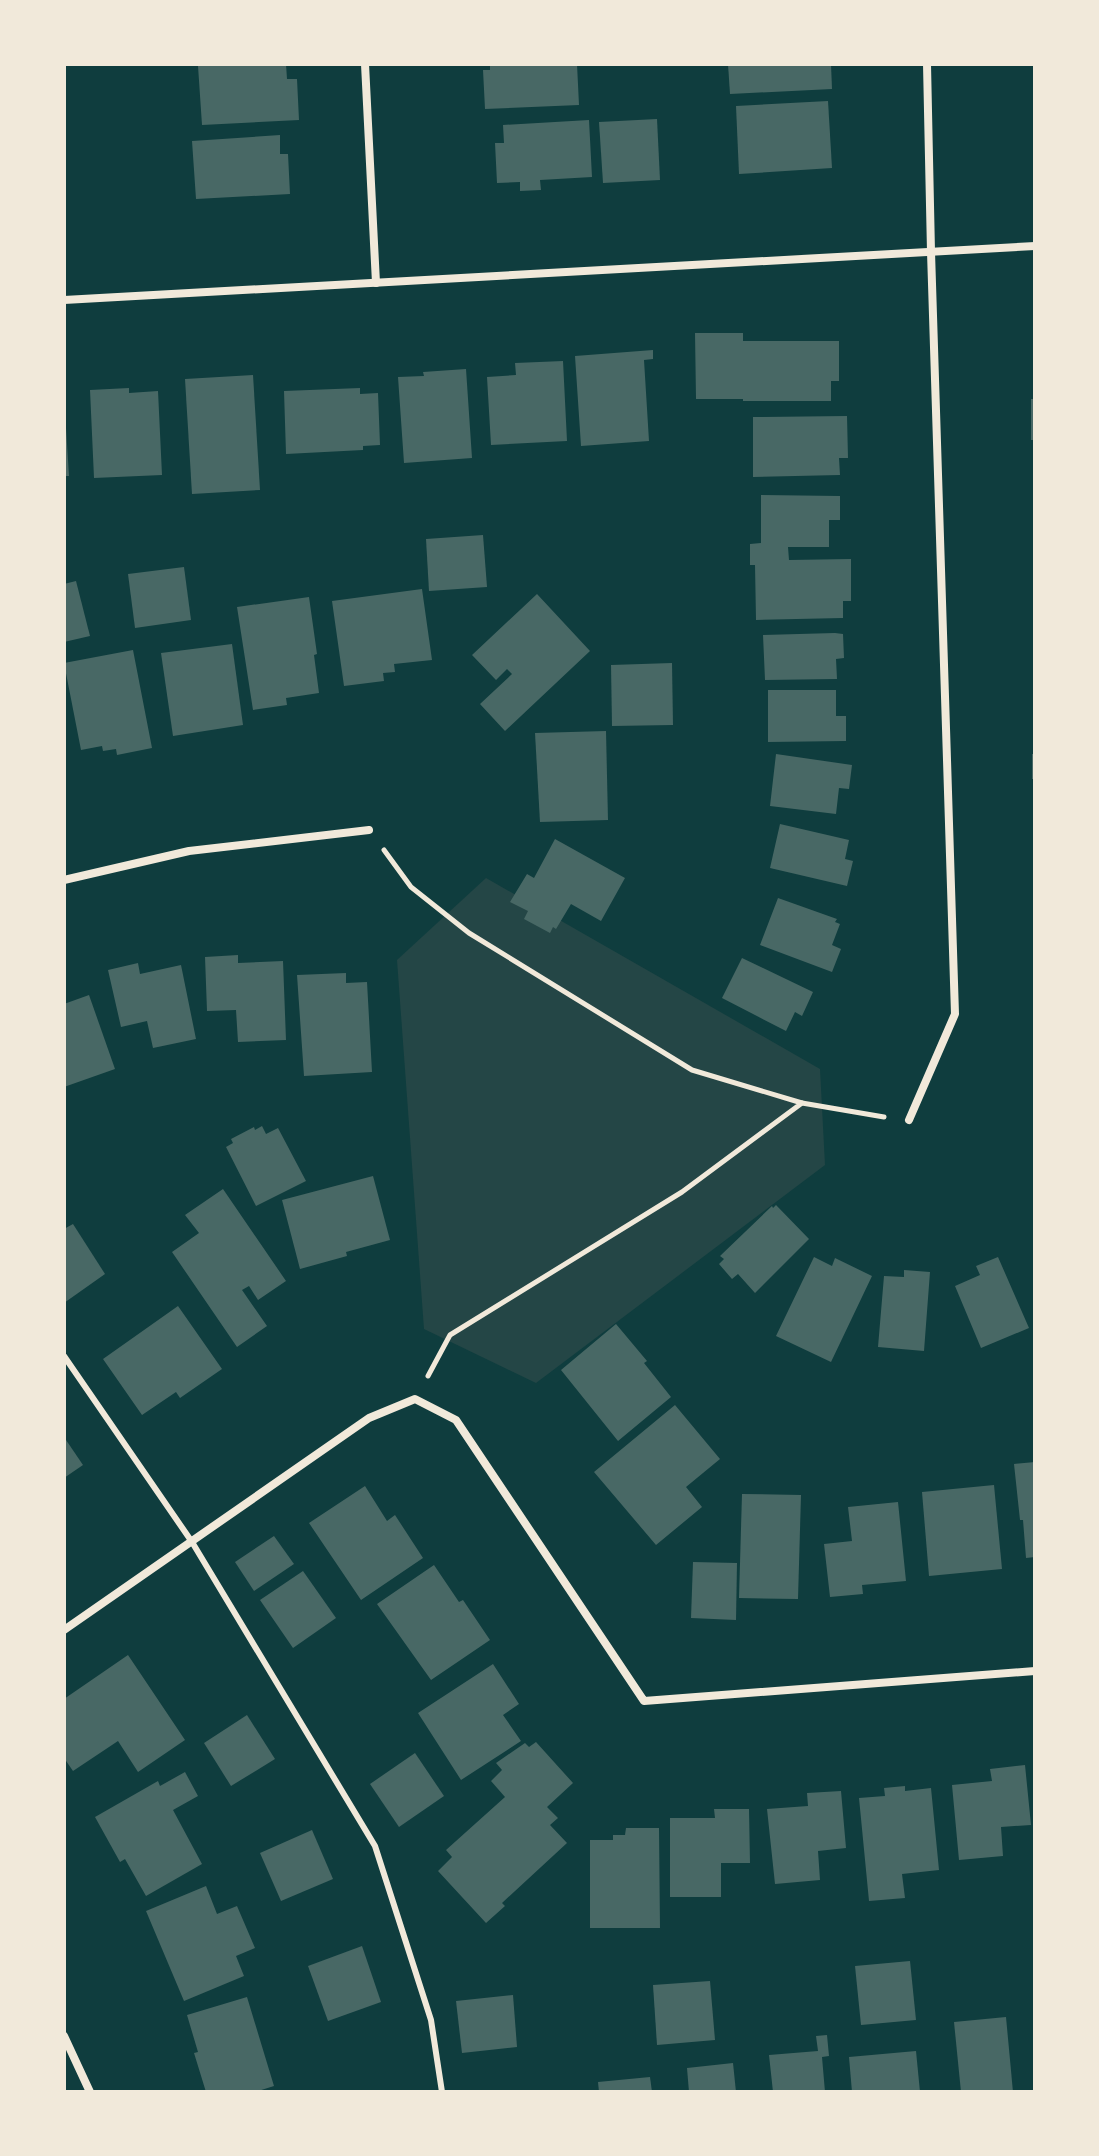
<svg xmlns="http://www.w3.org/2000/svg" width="1099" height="2156" font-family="'Varela Round',sans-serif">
	<rect width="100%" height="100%" fill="#0f3d3e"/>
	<polygon fill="#244646" points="486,878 820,1069 825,1165 536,1383 424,1329 397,960"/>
	<g fill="#486865">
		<polygon points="238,64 286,64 287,79 297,79 299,120 202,125 198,66"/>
		<polygon points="490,64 577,64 579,105 485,109 483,70 490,70"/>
		<polygon points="728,64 831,64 832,89 730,94"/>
		<polygon points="828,101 832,168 739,174 736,106"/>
		<polygon points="657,119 660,180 603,183 599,122"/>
		<polygon points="589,120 592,177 540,180 541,190 520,191 520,182 497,183 495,143 504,143 503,125"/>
		<polygon points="280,135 280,154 288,154 290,194 196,199 192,141"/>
		<polygon points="695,333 743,333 743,341 839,341 839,381 831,381 831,401 743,401 743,399 696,399"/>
		<polygon points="653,350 653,359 644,360 649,441 581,446 575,356"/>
		<polygon points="563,361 567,441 491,445 487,377 516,375 515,363"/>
		<polygon points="466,369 472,458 404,463 398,377 424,376 423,372"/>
		<polygon points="253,375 260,490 192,494 185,379"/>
		<polygon points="129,388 129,393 158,391 162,475 94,478 90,390"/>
		<polygon points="360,388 360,394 378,393 380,445 363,446 363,450 286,454 284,391"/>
		<rect x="1031" y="399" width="4" height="41"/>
		<polygon points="847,416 848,458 839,458 840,475 753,477 753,417"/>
		<polygon points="64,428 66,428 69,476 64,476"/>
		<polygon points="761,495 840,496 840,520 829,520 829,547 788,547 789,560 851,559 851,601 843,601 843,618 756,620 755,565 750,565 750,544 761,543"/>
		<polygon points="483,535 487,587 429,591 426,539"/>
		<polygon points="184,567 191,620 135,628 128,574"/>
		<polygon points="76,581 90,636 64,642 64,584"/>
		<polygon points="422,589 432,660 394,664 395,672 383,673 384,681 344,686 332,601"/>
		<polygon points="537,594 590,651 505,731 480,704 512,674 507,669 496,680 472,655"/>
		<polygon points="309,597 317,654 314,655 319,693 286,698 287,705 253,710 237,607"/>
		<polygon points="835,633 843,634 844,658 836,659 837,679 765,680 763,635"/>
		<polygon points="232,644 243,725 173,736 161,653"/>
		<polygon points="133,650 152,748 117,755 116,749 103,751 102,746 81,750 64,663"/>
		<polygon points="672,663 673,725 612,726 611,665"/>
		<polygon points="768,690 836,690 836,716 846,716 846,741 768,742"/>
		<polygon points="606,731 608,820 540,822 535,733"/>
		<polygon points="776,754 852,765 849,789 839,788 836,814 770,806"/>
		<rect x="1032" y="754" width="3" height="25"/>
		<polygon points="780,824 849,840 845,859 853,861 847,886 770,868"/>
		<polygon points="555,839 625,878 601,921 571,904 556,929 553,927 550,933 524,919 528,911 510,902 527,874 534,878"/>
		<polygon points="778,898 837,919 835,922 840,924 832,945 841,949 832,972 760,945"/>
		<polygon points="238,955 238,963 283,961 286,1040 238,1042 236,1010 207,1011 205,957"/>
		<polygon points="742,958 813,992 802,1016 795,1012 786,1031 722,998"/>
		<polygon points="138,963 140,974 181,965 196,1039 153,1048 147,1021 121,1027 108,970"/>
		<polygon points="346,973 346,983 367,982 372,1072 304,1076 297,975"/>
		<polygon points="89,995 115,1069 64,1087 64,1004"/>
		<polygon points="262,1126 266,1134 278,1128 306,1181 256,1206 226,1147 233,1143 231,1139 254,1127 255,1130"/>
		<polygon points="373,1176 390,1240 346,1252 347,1256 300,1269 282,1200"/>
		<polygon points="223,1189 286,1281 258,1300 249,1286 242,1290 267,1326 237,1347 172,1252 199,1233 185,1215"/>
		<polygon points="776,1205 809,1239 755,1293 738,1274 732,1279 719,1264 724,1259 720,1256 772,1206 773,1208"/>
		<polygon points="73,1224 105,1274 64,1303 64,1229"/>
		<polygon points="814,1257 832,1266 835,1258 872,1276 831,1362 776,1336"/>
		<polygon points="998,1257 1029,1328 981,1348 955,1286 980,1275 976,1266"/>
		<polygon points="904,1270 930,1272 924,1351 878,1347 884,1276 904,1277"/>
		<polygon points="178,1306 222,1369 180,1398 176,1392 142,1415 103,1359"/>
		<polygon points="616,1324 647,1361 644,1363 671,1397 618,1441 561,1370"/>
		<polygon points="675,1405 720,1459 686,1487 702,1507 656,1545 594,1472"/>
		<polygon points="64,1437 83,1465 64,1478"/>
		<polygon points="1035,1462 1035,1557 1026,1558 1023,1520 1020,1520 1014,1464"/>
		<polygon points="994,1485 1002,1569 929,1576 922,1492"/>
		<polygon points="365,1486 387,1521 395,1515 423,1558 361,1600 309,1523"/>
		<polygon points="742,1494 801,1495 798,1599 739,1598"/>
		<polygon points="898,1502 906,1581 862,1585 863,1594 830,1597 824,1544 852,1541 848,1507"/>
		<polygon points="274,1536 294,1564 254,1591 235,1562"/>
		<polygon points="693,1562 737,1563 736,1620 691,1618"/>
		<polygon points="434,1565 459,1602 463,1600 490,1640 431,1680 377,1604"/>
		<polygon points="303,1571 336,1618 293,1648 260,1600"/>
		<polygon points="128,1655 185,1740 138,1772 118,1741 73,1771 64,1758 64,1699"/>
		<polygon points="493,1664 519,1704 503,1715 521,1741 461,1780 418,1713"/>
		<polygon points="247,1715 275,1759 231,1786 204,1743"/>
		<polygon points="536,1742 573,1783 547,1807 558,1818 550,1825 567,1843 502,1903 505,1906 486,1923 438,1871 452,1857 446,1850 505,1797 491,1781 502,1770 496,1763 525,1743 529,1747"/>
		<polygon points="415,1753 444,1796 399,1827 370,1784"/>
		<polygon points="1025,1765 1031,1825 1001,1827 1003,1856 959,1860 952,1785 992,1781 990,1769"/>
		<polygon points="185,1772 198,1796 173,1810 202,1864 146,1896 125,1859 120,1862 95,1817 158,1781 160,1786"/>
		<polygon points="905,1786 905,1791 931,1788 939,1870 902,1874 905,1898 869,1901 859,1798 885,1796 884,1788"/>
		<polygon points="841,1791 846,1848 818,1851 820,1880 775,1884 767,1809 808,1806 807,1793"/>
		<polygon points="714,1809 749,1809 750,1863 721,1863 721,1897 670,1897 670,1818 715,1818"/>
		<polygon points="626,1828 659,1828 660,1928 590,1928 590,1840 613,1840 613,1835 625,1835"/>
		<polygon points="312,1830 333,1879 281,1901 260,1853"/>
		<polygon points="206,1886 217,1914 237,1906 255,1948 236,1956 244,1976 184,2001 146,1911"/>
		<polygon points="362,1946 381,2002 328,2021 308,1966"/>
		<polygon points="910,1961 916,2020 861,2025 855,1966"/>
		<polygon points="710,1981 715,2040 657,2045 653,1985"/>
		<polygon points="513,1995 517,2047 462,2053 456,2001"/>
		<polygon points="247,1997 274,2086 255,2092 206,2092 194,2053 198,2052 187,2015"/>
		<polygon points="1006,2017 1013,2092 961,2092 954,2022"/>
		<polygon points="827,2035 829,2056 822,2057 825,2092 773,2092 769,2055 818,2051 816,2036"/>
		<polygon points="916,2051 920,2092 852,2092 849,2057"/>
		<polygon points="733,2063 736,2092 689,2092 687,2068"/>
		<polygon points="650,2077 652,2092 599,2092 598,2082"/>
	</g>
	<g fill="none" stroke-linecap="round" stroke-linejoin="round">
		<g stroke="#f1e9da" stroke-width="5">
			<polyline points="384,850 411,887 469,933 692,1070 802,1103 682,1192 450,1335 428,1376"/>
			<polyline points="802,1103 884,1117"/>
		</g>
		<polyline stroke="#f1e9da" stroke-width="6" points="64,1356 192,1542 375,1846 431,2020 442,2092"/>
		<g stroke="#f1e9da" stroke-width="8">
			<polyline points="365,64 376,283"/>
			<polyline points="64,300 1035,246"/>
			<polyline points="64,880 189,851 369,830"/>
			<polyline points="909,1120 955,1014 931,252 927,64"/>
			<polyline points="64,1630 369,1418 415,1399 456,1420 644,1701 1035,1671"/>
			<polyline points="64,2036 90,2092"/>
		</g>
	</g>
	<rect width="1099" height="2156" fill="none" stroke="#f1e9da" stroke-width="132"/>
</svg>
